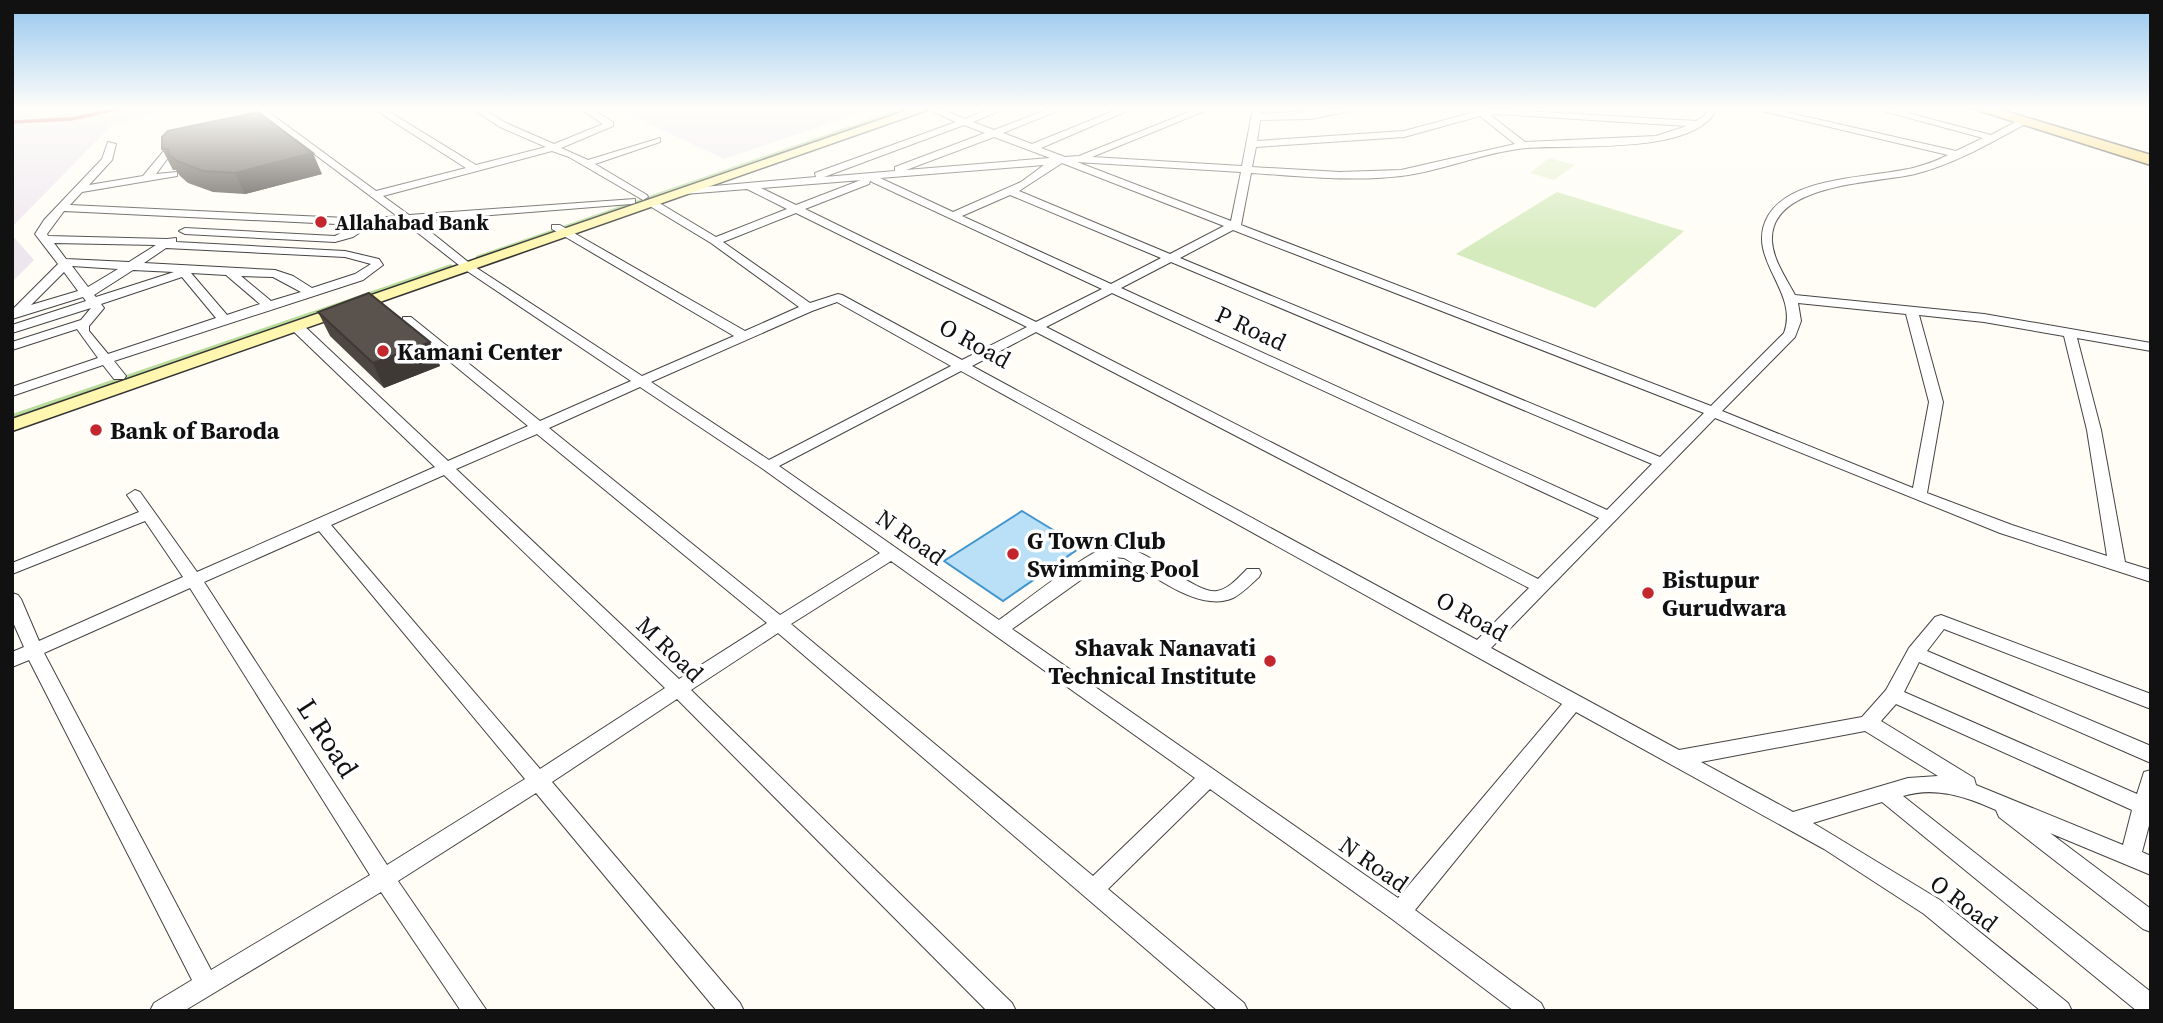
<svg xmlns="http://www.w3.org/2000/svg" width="2163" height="1023" font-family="'Source Serif 4',serif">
	<rect width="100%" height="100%" fill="#fffdf5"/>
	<g fill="#eee6ef">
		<polygon points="12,108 174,108 112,125 12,227"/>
		<polygon points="616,108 874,108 724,159"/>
		<polygon points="12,235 34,260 12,282"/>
	</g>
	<polygon fill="#d5ebbd" points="1557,192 1684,231 1595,308 1456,254"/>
	<g fill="#b9dc9c">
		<polygon points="902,108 914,108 476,259 476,256"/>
		<polygon points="451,264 453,267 12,418 12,414"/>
	</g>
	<polygon fill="#e6f2cf" points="1549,158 1575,165 1554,180 1530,173"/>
	<polygon fill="#b9e0f7" stroke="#3f96cf" stroke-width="2" points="1022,511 1081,547 1003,601 944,561"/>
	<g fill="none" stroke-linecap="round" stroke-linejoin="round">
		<defs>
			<path id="street" d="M253,108H263L376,191L466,168L372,108H383L476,165L546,147L500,127L471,108H482L506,123L554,144L603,124L579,108H590L613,122V126L561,148L588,160L660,138V142L595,164L647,195L648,197L643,200L569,157L552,151L383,196L409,215L635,199V203L631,204L417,221L472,265L642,376L734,336L552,229V225H560L745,331L799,307L711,243L648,205V201H656L716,237L787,209L747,189L685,194L681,193V189L816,177L815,173L956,122L925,108H938L965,119L992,108H1006L973,122L994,130L1051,108H1065L1003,133L1032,144L1121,108H1134L1041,148L1065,157L1079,156L1199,108H1212L1092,157L1242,166L1253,108H1263L1261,114L1364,108L1311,119L1260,120L1257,141L1404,131L1475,112L1474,108L1696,121L1705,115L1708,108H1717C1697,156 1571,144 1526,148C1484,152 1443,171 1401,176C1351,182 1300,176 1251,173L1241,225L1711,406L1784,333C1800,291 1744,258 1768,216C1791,176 1871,178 1913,168C1925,165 1936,161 1948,155L1750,108H1768L1956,151L1983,138L1872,108H1889L1991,135L2021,119H2027V123C1992,142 1955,164 1915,174C1877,183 1769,183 1772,241C1773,260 1786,278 1795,295L1984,314L2151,343V351L2077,338L2101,430L2125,562L2151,570V582L2000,533L1715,418L1491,648L1679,750L1862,717L1886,690L1909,648L1935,617L1941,615L2151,694V709L1944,629L1927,651L2151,746V763L1919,662L1904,692L2137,794L2144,772L2151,770V818L2142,852L2151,856V875L2050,833L2151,909V932L2143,929L1999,817L1996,810C1966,797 1936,786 1903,796L2151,992V1011H2137L1882,802L1813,823L1940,900L2068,1003L2072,1011H2041L1924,914L1824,849L1576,712L1415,910L1541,1003L1545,1011H1514L1392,919L1210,789L1108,889L1244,1003L1248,1011H1218L778,633L691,690L1012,1003L1016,1011H987L677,699L552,782L740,1003L744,1011H717L536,793L398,881L487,1011H461L381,892L184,1011H150L154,1003L192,980L29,660L12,667V652L24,647L12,620V593L18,595L21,599L39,641L183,577L145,521L12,574V563L139,512L127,495L135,490L140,492L197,572L435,467L292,330V324H302L448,461L528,426L403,323V317H411L540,421L631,381L464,269L404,222L371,225L353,237L335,242L185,234L179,231L185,228L335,236L357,225L64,211L47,234L48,236L167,239L176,238V242L345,251L379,259L383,265L363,280L114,361L126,376L124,379H114L103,365L12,396V387L98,358L77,329L12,350V342L81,320L91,308L12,333V325L86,301L83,297L12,319V310L58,264L35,234L44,220L102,159L108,142L116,144L112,160L89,185L143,176L167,147L178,140L186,142L173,151L156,174L177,172V176L82,192L70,205L368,219L397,216ZM1497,114L1687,126L1656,136L1525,142L1490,115ZM1480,116L1515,144L1401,170L1340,172L1252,167L1256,147L1404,137ZM964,125L985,133L895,167V171L824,177ZM994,137L1050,158L906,170ZM1077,162L1241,172L1231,221ZM1062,163L1224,226L1170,254L1019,191ZM1044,165L1021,182L953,212L880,178ZM861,180L796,205L761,188L862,180ZM870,181L1102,289L1036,322L805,209L869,184ZM1010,195L1161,258L1111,284L962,216ZM796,213L1027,327L962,360L842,295L838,294L810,303L723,242ZM1233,230L1704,413L1660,457L1180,258ZM54,243L156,245L129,262L66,259ZM166,248L345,257L371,264L355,274L312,288L293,276L275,270L144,263ZM1171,262L1652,464L1607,510L1121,288ZM72,266L118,269L88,287ZM133,270L174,272L96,297L94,295ZM64,272L78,291L31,305ZM191,273L226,275L260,304L227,315ZM241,276L273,277L301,292L271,301ZM182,277L216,318L108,354L89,331V326L104,308L101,304ZM1112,293L1599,518L1538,579L1046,327ZM837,302L951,366L769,460L651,382L812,311ZM1798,303L1906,314L1929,402L1913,488L1722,411L1795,337L1801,321ZM1919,315L1984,322L2064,336L2087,430L2107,556L2012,525L1927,493L1943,402ZM1036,332L1529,588L1477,640L972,366ZM961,371L1562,704L1398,898L1012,629L1113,557L1124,558C1153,575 1200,613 1233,598C1243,593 1251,584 1259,577L1261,573L1259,569H1247C1239,577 1229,589 1217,591C1194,595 1144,542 1110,546C1092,548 1019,606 999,620L779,466ZM640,387L763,469L880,553L780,615L549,428ZM537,434L767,623L679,679L456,469ZM444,475L665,688L540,769L331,525ZM319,531L525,779L387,865L204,582ZM891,561L1195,778L1093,876L791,624ZM190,588L370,875L211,970L44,653ZM1896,704L2132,810L2123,845L1976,785L1974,778L1881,721ZM1865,731L1938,776L1908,778L1793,812L1701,762Z"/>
			<polygon id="secondary" points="914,108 933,108 12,431 12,419"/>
			<polygon id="primary" points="1971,108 1995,108 2151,155 2151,165"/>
		</defs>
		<use href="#street" stroke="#444" stroke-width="2"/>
		<use href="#secondary" stroke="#333" stroke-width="3"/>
		<use href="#primary" stroke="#222" stroke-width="3"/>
		<use href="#street" fill="#fff" fill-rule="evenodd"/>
		<use href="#secondary" fill="#fff6b0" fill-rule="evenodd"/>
		<use href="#primary" fill="#f9d66b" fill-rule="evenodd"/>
		<polyline stroke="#c4262e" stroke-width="3.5" points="12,122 71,119 122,108"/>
	</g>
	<g fill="#4d4742">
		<polygon points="162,137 322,174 245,194 213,192 188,183 180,176 176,170 173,170 162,149"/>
		<polygon points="318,312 430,342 440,366 384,388 330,336"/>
	</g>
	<g fill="#3f3936">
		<polygon points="313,153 322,174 245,194 235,173"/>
		<polygon points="430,342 440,366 384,388 373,363"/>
	</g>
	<g fill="#5a524d" stroke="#3f3936" stroke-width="2">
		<polygon points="258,112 313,153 235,173 203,171 177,161 169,155 168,149 162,149 162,137 168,131"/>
		<polygon points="369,293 430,342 373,363 318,312"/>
	</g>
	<linearGradient id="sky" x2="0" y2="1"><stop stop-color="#95c6ee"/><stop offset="0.43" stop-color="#fffefa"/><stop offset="1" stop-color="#fffefa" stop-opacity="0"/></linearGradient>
	<rect width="2163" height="252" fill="url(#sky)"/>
	<g fill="#c4262e" stroke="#fff" stroke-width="2.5">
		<circle cx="321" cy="222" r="7"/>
		<circle cx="383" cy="351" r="7"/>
		<circle cx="96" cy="430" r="7"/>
		<circle cx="1013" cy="554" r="7"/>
		<circle cx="1648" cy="593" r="7"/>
		<circle cx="1270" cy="661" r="7"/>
	</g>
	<g text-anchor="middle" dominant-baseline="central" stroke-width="7" stroke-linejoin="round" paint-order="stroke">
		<g font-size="21" font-weight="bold" fill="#111" stroke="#fff" text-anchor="start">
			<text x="335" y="222">Allahabad Bank</text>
		</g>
		<g font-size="24" fill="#111" stroke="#fff">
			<text transform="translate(1251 328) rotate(25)">P Road</text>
			<text transform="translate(975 343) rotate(29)">O Road</text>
			<text transform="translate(911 537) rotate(35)">N Road</text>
			<text transform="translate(1472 616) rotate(29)">O Road</text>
			<text transform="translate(670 649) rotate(44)">M Road</text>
			<text transform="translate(1374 864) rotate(35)">N Road</text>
			<text transform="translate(1964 903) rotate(37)">O Road</text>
		</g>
		<g font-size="24" font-weight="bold" fill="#111" stroke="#fff" text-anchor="start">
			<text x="397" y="351">Kamani Center</text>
			<text x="110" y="430">Bank of Baroda</text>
			<text x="1027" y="540">G Town Club<tspan x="1027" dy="28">Swimming Pool</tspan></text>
			<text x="1662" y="579">Bistupur<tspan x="1662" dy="28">Gurudwara</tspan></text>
			<text x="1256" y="647" text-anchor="end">Shavak Nanavati<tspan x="1256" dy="28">Technical Institute</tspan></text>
		</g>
		<g font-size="28" fill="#111" stroke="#fff">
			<text transform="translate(328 738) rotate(57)">L Road</text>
		</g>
	</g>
	<rect width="2163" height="1023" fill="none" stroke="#111111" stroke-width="28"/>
</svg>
